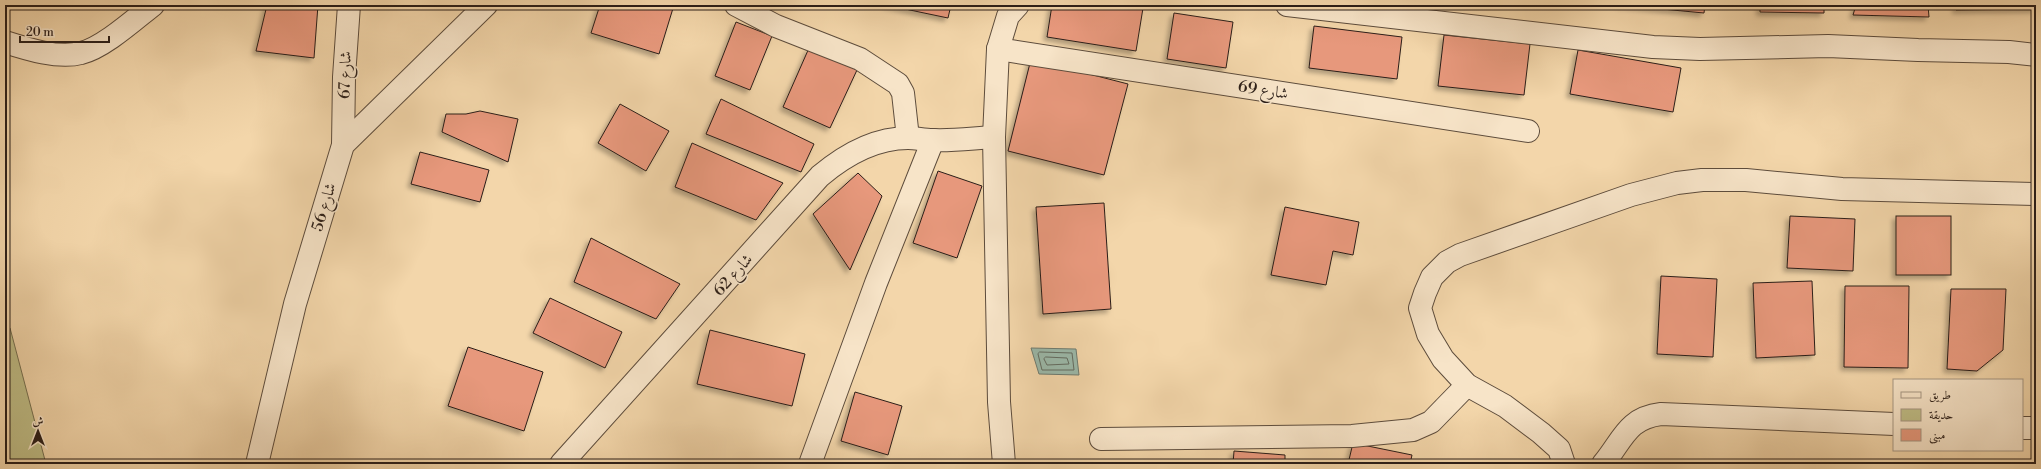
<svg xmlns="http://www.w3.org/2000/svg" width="2041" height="469" font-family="'Libre Bodoni',Amiri,serif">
	<defs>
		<filter id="shadow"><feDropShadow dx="-3.5" dy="3.5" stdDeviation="2" flood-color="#0004"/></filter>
	</defs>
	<rect width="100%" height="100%" fill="#f3d6aa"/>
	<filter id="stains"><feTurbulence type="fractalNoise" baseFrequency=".005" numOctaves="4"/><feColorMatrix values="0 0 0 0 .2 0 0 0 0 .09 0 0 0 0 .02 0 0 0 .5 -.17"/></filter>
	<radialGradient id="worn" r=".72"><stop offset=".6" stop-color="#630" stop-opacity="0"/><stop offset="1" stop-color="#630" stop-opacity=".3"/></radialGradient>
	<polygon fill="#bfbd86" stroke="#756e4f" points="10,328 46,464 5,464 5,329"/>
	<polygon fill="#9bb9aa" stroke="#6e7b70" points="1031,348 1076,349 1079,375 1039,374"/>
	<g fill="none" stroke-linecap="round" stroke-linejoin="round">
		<g stroke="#636c61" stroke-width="1">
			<polygon points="1040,352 1072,353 1074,370 1042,370 1038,354"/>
			<polygon points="1046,357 1067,358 1069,364 1047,365 1044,359"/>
		</g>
	</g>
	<g fill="#e7987c" stroke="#2b1e18" filter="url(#shadow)">
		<polygon points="267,5 318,5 314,58 256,51"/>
		<polygon points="600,5 674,5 659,54 591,33"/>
		<polygon points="886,5 951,5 948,18"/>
		<polygon points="1052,5 1123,5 1143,8 1136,51 1047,37"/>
		<polygon points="1620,5 1705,5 1704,13"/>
		<polygon points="1760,5 1824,5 1824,13 1760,12"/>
		<polygon points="1856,5 1928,5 1929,17 1853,15"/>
		<polygon points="1956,5 2036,5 2036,9 1956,10"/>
		<polygon points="1174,13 1233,22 1226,68 1167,59"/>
		<polygon points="736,22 772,36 750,90 715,76"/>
		<polygon points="1314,26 1402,37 1397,79 1309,68"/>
		<polygon points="1444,35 1530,44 1524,95 1438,86"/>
		<polygon points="809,48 857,70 830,128 783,107"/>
		<polygon points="1578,50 1681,68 1673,112 1570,94"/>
		<polygon points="1031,59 1128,84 1104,175 1008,151"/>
		<polygon points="721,99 814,144 801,172 706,134"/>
		<polygon points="620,104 669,131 646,171 598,143"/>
		<polygon points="480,111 518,119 508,162 442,132 446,114 466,114"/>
		<polygon points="692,143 783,183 756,220 675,187"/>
		<polygon points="420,152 489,170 480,202 411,184"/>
		<polygon points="938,171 982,186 957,258 913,243"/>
		<polygon points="858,173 882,196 850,270 813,214"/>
		<polygon points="1104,203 1111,309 1043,314 1036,207"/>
		<polygon points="1285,207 1359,222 1353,255 1333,251 1326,285 1271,275"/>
		<polygon points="1790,216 1855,219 1853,271 1787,268"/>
		<rect x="1896" y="216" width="55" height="59"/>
		<polygon points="591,238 680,284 656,319 574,282"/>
		<polygon points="1661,276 1717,279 1713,357 1657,354"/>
		<polygon points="1812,281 1815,355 1756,358 1753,283"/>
		<polygon points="1845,286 1909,286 1908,368 1844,367"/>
		<polygon points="1951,289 2006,289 2003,350 1977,371 1947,369"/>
		<polygon points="550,298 622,332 605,368 533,333"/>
		<polygon points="710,330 805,354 792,406 697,384"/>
		<polygon points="468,347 543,372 524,431 448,406"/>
		<polygon points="855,392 902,406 888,455 841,441"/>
		<polygon points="1353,443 1412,455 1410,464 1348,464"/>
		<polygon points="1234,451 1285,455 1285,464 1233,464"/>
	</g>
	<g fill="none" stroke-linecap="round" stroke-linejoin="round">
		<defs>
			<g id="minor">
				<polyline points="736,5 776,26 860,59 898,84 903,93 908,138"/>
				<polyline points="1287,5 1653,47 1700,49 1828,46 1918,50 2009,52 2036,55"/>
				<path d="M5,42C27,49 58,59 81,53C103,48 135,19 153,5"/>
				<polyline points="998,49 1528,131"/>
				<polyline points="343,145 344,77 349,5"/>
				<polyline points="2022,428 2036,428"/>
				<polyline points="1101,439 1352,436 1413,430 1431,422 1467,385"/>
				<polyline points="257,464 295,304 343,145 486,5"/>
				<path d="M561,464L820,176C845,155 874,138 908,138C916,138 924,140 933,140C953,141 974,138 994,137"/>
				<polyline points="810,464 876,283 933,140"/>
				<polyline points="1004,464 999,402 994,137 998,49 1008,16 1018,5"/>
				<polyline points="1564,464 1559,449 1541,433 1505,406 1467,385 1443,359 1428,334 1420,308 1425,293 1432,277 1447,262 1460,255 1631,195 1677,183 1702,180 1746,180 1842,189 2036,194"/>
				<path d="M1603,464C1623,440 1627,418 1661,414L1894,424"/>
			</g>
		</defs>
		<use href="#minor" stroke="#5d4c3c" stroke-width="24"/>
		<use href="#minor" stroke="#f7e4c8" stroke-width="22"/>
	</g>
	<g text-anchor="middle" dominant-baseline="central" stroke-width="3" stroke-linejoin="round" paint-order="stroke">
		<g font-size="16" fill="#2b1e18" stroke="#f7e4c8">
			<text transform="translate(345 75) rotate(-88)">شارع 67</text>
			<text transform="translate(1263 90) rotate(9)">شارع 69</text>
			<text transform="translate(324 207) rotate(-73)">شارع 56</text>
			<text transform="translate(733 275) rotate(-48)">شارع 62</text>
		</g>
	</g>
	<rect width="2041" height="469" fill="none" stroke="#f3d6aa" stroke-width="20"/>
	<rect x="6" y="6" width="2029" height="457" fill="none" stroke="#2b1e18" stroke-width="2"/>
	<rect x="10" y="10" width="2021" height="449" fill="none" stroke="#2b1e18"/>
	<rect x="1893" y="379" width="130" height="72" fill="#f7e4c8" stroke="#a59582"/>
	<rect x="1901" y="392" width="20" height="6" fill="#f7e4c8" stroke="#a59582"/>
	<text x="1929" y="399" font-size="12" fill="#2b1e18">طريق</text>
	<rect x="1901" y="409" width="20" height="12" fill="#bfbd86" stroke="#a59582"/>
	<text x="1929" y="419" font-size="12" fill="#2b1e18">حديقة</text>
	<rect x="1901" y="429" width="20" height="12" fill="#e7987c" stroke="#a59582"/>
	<text x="1929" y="439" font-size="12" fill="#2b1e18">مبنى</text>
	<g transform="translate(38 431)" stroke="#f7e4c8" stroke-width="3" paint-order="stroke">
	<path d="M0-3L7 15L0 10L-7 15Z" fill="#2b1e18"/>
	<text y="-6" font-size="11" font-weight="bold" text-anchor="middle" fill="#2b1e18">ش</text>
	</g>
	<path d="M20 36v6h89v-6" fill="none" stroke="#2b1e18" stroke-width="2"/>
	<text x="26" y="36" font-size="12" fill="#2b1e18" stroke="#f7e4c8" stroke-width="3" paint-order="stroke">20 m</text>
	<rect width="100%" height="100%" filter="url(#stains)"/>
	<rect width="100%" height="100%" fill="url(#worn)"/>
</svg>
